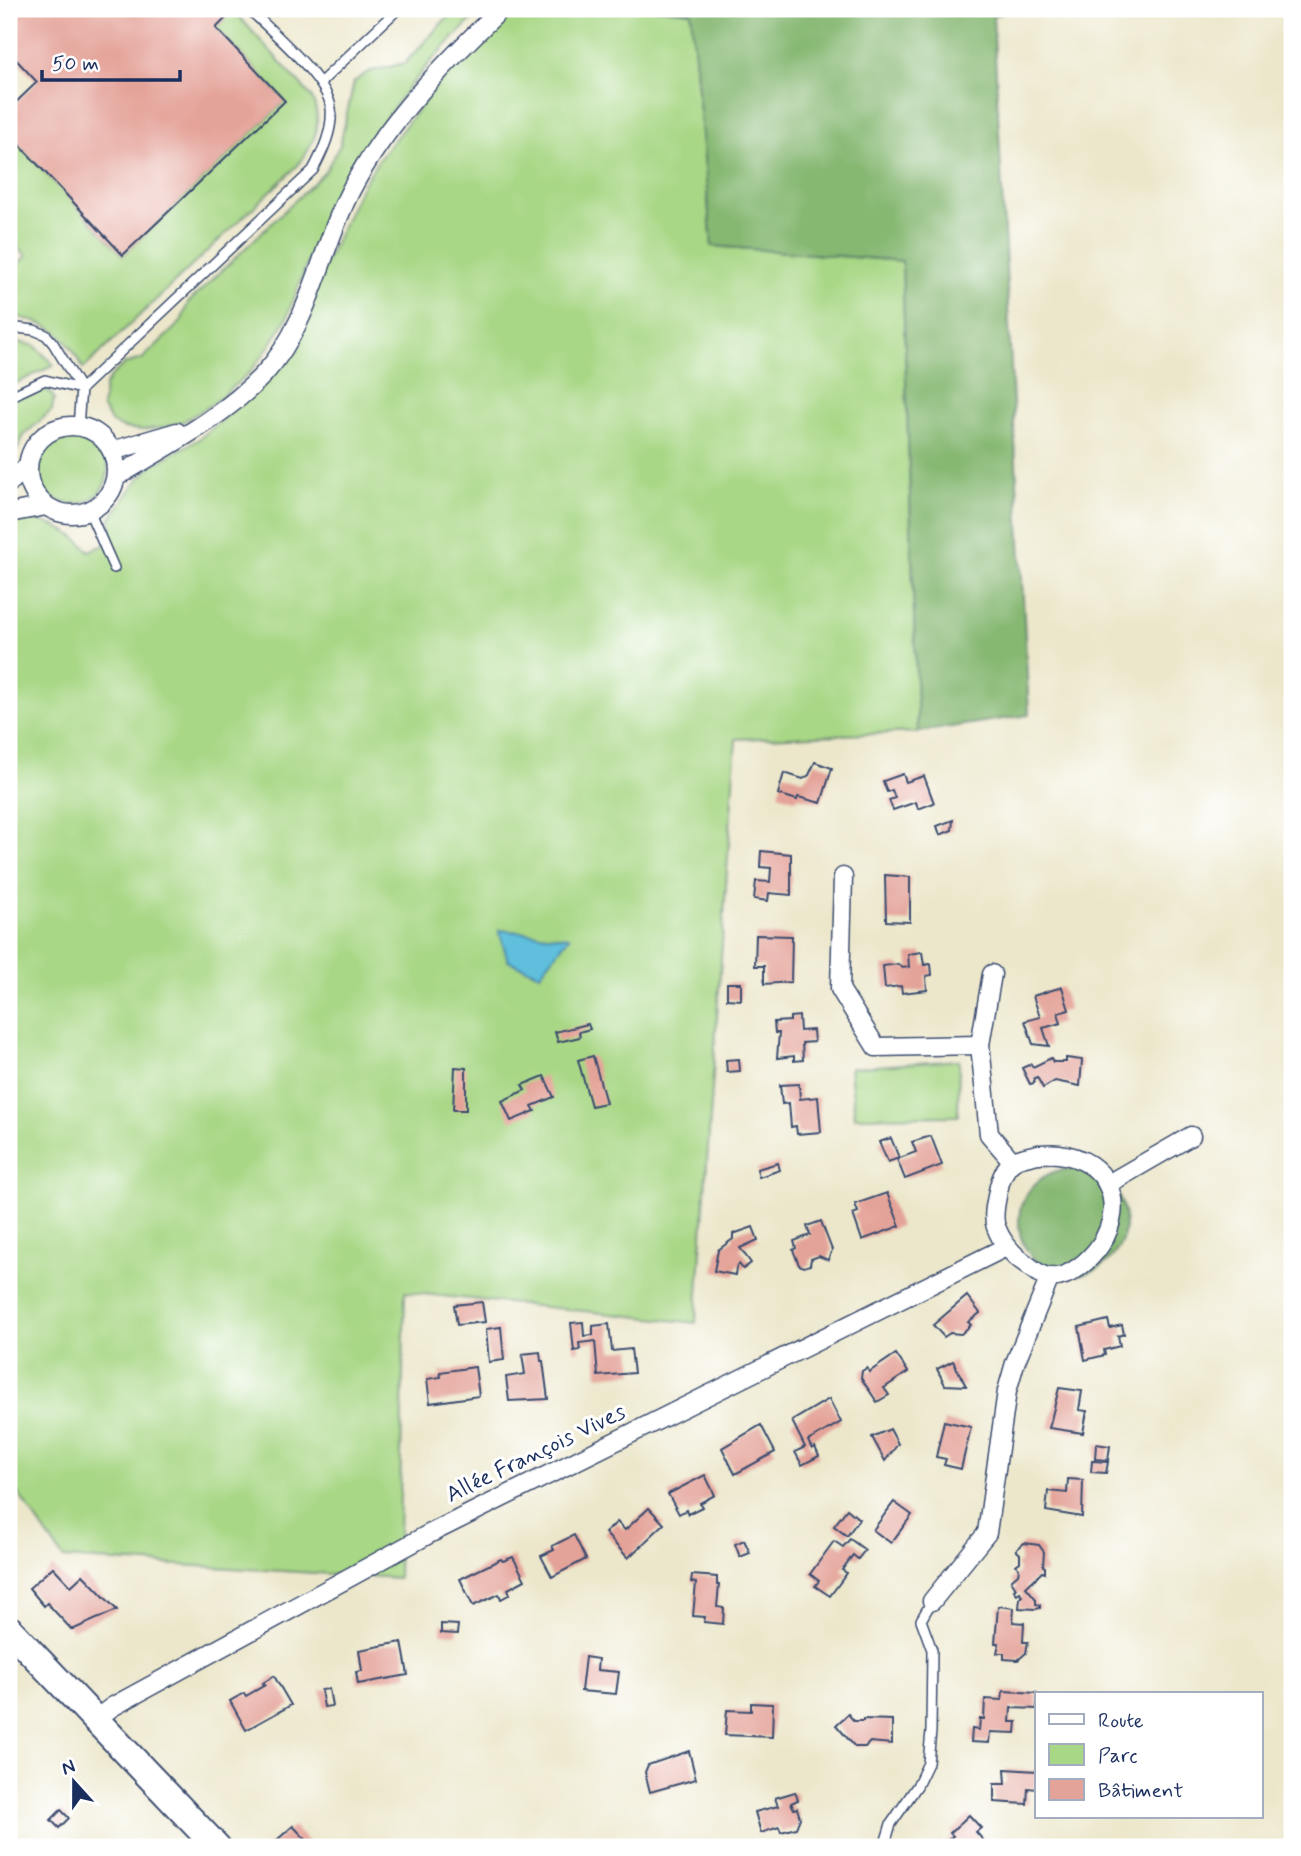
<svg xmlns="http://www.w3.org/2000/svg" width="1301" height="1856" font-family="Mynerve,sans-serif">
	<rect width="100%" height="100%" fill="#fff"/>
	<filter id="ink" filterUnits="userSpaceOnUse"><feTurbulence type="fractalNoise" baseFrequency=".0143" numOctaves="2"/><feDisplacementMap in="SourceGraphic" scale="14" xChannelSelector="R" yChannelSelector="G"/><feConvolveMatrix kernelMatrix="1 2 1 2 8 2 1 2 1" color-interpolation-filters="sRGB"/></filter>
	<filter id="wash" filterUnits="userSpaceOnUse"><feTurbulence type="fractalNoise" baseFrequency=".00686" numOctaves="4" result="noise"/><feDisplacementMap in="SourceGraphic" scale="28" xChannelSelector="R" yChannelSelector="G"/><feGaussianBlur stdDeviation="1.57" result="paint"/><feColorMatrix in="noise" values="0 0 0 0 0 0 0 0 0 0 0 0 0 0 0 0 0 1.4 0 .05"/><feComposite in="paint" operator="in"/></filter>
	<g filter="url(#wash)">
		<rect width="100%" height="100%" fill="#ece7cb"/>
		<g fill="#a8d785" stroke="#628372" stroke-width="2">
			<polygon points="455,9 482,9 431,61 405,92 344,177 323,220 286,320 264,354 250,372 214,403 184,421 165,427 142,430 124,428 112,423 102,407 105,386 111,376 124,364 142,359 181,322 188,303 325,172 340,145 354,82 368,72 405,63"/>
			<path d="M510,9H664L691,12L712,246L902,261L918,732L736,739L696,1323L405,1292L398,1578L63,1558L9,1480V518C40,518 69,527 89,551L110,543L111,518L134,485L151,466L199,439L259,389L329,256L360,189L379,159L442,79Z"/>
			<path d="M233,10L311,96C324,123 315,144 297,166L83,369C65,331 49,323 9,315V273L27,256L9,237V134L123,255L285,101L216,28Z"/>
			<polygon points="9,340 35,346 54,365 9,387"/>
			<path d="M37,388C46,388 50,391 54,398L52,410L24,435L9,467V402Z"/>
			<circle cx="73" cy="469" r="35"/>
			<polygon points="959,1060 958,1116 855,1117 850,1068"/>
		</g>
		<g fill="#86b872" stroke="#507468" stroke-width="2">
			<polygon points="664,9 1014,9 993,16 1029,715 918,732 902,261 712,246 691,12"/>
			<circle cx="1072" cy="1222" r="53"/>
		</g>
		<polygon fill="#5fbfdd" stroke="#3d779e" stroke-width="2" points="499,930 569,937 540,974 508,961"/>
		<g id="blocks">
			<g fill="#e4a399">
				<polygon points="9,9 235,9 216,28 285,101 123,255 9,134 9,109 37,82 9,52"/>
				<polygon points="815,762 832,768 821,803 798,797 797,800 778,794 784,773 803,779 809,775"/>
				<polygon points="903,774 906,782 924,776 934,803 918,809 916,802 893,810 889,800 895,798 892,790 887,792 883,781"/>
				<polygon points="953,820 952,830 940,835 937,826"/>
				<polygon points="761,851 791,854 791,895 769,893 768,901 754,899 756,881 770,882 771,868 760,867"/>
				<polygon points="885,875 910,877 910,922 886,921"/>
				<polygon points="756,935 792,936 791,982 764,984 764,966 755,966"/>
				<polygon points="922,952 924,965 931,964 932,975 926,976 927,990 902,993 901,986 885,988 883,966 898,964 903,968 909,967 908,954"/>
				<polygon points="727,983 741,983 741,1000 727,999"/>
				<polygon points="1062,987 1069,1010 1058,1013 1061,1023 1043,1028 1049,1046 1033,1044 1025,1021 1040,1017 1033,996"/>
				<polygon points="799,1016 800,1031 813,1030 814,1042 802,1043 803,1060 794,1061 794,1056 777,1058 779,1033 775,1033 774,1022 790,1021 790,1017"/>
				<polygon points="588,1024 590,1029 579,1032 580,1037 558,1042 555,1032"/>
				<polygon points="593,1056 606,1103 591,1106 578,1060"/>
				<polygon points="1051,1058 1053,1062 1066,1062 1066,1058 1082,1060 1080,1086 1055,1081 1043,1088 1037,1077 1034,1078 1034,1083 1030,1084 1022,1068 1031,1064 1033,1067"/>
				<polygon points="739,1059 740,1071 727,1072 726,1060"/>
				<polygon points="455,1067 466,1068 466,1110 453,1110"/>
				<polygon points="544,1076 554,1097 532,1106 535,1111 511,1121 502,1101 525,1090 522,1085"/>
				<polygon points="799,1084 800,1099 818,1097 821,1132 797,1134 796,1126 791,1127 789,1103 782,1104 780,1085"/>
				<polygon points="931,1136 942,1165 905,1179 897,1159 916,1152 912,1142"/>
				<polygon points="891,1138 899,1158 888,1162 879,1142"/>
				<polygon points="778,1163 780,1170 759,1177 757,1169"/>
				<polygon points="887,1193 900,1226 862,1240 853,1214 858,1212 855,1204"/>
				<polygon points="821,1221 832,1250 828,1260 819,1256 811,1259 810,1265 804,1267 799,1265 793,1250 796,1248 794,1241 810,1235 807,1226"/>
				<polygon points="753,1227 758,1240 740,1248 751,1263 743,1269 739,1264 736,1268 735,1275 714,1271 718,1250 733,1239 733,1234"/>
				<polygon points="967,1296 980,1313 968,1322 971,1325 961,1334 950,1333 944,1337 933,1325"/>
				<polygon points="482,1302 485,1322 457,1325 454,1305"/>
				<polygon points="1108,1320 1110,1328 1122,1325 1124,1334 1118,1336 1120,1346 1104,1350 1105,1355 1085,1360 1079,1327"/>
				<polygon points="583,1322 584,1336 593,1335 593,1326 609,1324 612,1351 631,1349 634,1373 598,1376 595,1341 579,1343 580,1350 574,1351 571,1323"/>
				<polygon points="501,1327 504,1360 489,1362 486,1329"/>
				<polygon points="540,1352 541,1361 543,1361 548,1399 509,1401 506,1377 525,1374 522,1354"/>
				<polygon points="896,1354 908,1372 884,1388 889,1395 877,1402 861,1378 862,1371 867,1368 869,1372"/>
				<polygon points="953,1361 966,1386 945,1385 937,1369"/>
				<polygon points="475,1367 479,1396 430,1403 427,1379 441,1377 440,1372"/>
				<polygon points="1059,1388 1082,1391 1079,1410 1087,1411 1083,1433 1049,1428"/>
				<polygon points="829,1399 841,1422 808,1441 812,1449 815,1447 819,1456 802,1465 795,1452 805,1447 792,1421"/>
				<polygon points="944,1421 971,1427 961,1469 944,1465 946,1459 936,1457"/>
				<polygon points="761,1425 775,1452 735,1474 722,1448"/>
				<polygon points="890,1429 898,1444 885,1461 872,1437"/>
				<polygon points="1096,1444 1110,1446 1108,1460 1095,1459"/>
				<polygon points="1092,1461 1108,1462 1106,1473 1091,1472"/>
				<polygon points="705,1475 715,1495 700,1503 702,1507 688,1514 686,1510 679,1514 668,1494"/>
				<polygon points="1068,1479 1083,1480 1082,1517 1046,1511 1048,1491 1067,1493"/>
				<polygon points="894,1502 912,1515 891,1543 873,1530"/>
				<polygon points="649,1508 664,1524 628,1558 605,1533 617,1522 625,1530"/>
				<polygon points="847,1509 859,1519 847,1536 834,1526"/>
				<polygon points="574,1535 586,1559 552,1577 541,1556 554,1550 552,1546"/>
				<polygon points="850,1539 865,1550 858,1559 853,1555 842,1570 847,1573 830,1596 815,1586 819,1581 810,1574 834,1541 843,1547"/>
				<polygon points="744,1540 750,1553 740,1557 735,1544"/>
				<polygon points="1024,1543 1039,1545 1044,1552 1043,1566 1045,1567 1045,1573 1042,1572 1026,1587 1036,1599 1036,1604 1040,1605 1040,1608 1036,1609 1019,1608 1020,1598 1022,1596 1020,1592 1017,1594 1014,1590 1016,1588 1011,1580 1018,1574 1019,1569 1016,1565 1020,1562 1020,1554 1016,1550"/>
				<polygon points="513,1557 525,1580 508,1589 510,1594 501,1599 499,1594 473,1606 460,1579 501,1559 503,1561"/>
				<polygon points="53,1567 71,1586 83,1575 117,1610 72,1630 47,1603 44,1606 29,1588"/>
				<polygon points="692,1575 717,1577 717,1585 719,1585 717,1607 724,1608 723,1624 704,1622 705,1617 693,1616 696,1583 691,1582"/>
				<polygon points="998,1606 1014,1608 1013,1622 1024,1623 1023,1642 1028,1642 1026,1653 1018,1660 1004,1659 1004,1653 997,1653 999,1643 995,1643"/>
				<polygon points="441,1624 458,1625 457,1634 441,1633"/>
				<polygon points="402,1642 408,1675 358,1684 356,1672 362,1671 359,1650"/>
				<polygon points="585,1657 598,1659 597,1670 619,1672 616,1694 581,1691"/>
				<polygon points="274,1676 291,1705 246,1730 230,1701 244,1693 246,1696 265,1685 263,1683"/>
				<polygon points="329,1689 332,1706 324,1707 321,1690"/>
				<polygon points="1003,1691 1037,1693 1037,1709 1011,1708 1010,1722 1017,1722 1016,1733 990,1732 989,1743 971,1742 972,1729 979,1730 980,1719 984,1719 985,1699 1002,1700"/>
				<polygon points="751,1703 773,1704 772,1737 725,1735 727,1710 751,1711"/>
				<polygon points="848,1714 854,1721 863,1721 863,1719 892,1720 892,1744 870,1742 865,1747 855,1747 836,1725"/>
				<polygon points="689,1751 696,1779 650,1792 645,1772 648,1765"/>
				<polygon points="1005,1769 1037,1771 1037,1789 1028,1788 1027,1804 994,1802 994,1784 1006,1784"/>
				<polygon points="795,1792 798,1800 791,1803 794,1809 797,1808 800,1818 796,1828 781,1832 779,1827 761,1833 755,1812 778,1806 775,1798"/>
				<polygon points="61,1810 69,1818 59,1828 51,1820"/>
				<polygon points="969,1815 981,1828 976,1832 983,1840 975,1847 971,1843 966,1847 934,1847 940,1841 943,1844 953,1836 950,1833"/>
				<polygon points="293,1826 313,1847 269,1847"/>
			</g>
		</g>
	</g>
	<g filter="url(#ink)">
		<use href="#blocks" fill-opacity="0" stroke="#3a4b6e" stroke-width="2"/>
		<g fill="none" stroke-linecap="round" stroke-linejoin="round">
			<defs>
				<g id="lane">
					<polyline points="321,82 398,9"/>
					<polyline points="9,327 34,330 46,335 53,343 81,389 78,426"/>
					<path d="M81,389L313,170C323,151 333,130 331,108C328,79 270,30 249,9"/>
					<polyline points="9,397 45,380 81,389"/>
					<polyline points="89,511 114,568"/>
					<polyline points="884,1847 891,1824 917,1786 928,1763 931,1731 932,1650 921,1620 932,1601"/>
				</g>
				<g id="street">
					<circle cx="72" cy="470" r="44"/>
					<polyline points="112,451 177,432"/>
					<path d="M116,477C167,446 223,418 264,374C312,322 320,248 352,188C388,120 446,62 501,9"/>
					<polyline points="9,483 28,466"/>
					<polyline points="9,513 46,506"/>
					<polyline points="843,877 840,989 876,1047 980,1045"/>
					<polyline points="992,974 980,1045 989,1134 1013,1162"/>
					<path d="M1038,1154C1045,1154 1052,1153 1059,1154C1108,1160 1127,1203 1101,1244C1091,1259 1069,1280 1049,1277C1040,1276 1033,1269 1026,1264C1013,1255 1002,1243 996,1227C992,1216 996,1202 998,1191C1000,1181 1004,1169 1012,1162C1018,1158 1030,1156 1038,1154Z"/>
					<polyline points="1108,1184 1191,1136"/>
					<polyline points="932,1601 987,1533 1007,1391 1015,1363 1050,1277"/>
					<polyline points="95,1720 112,1707 429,1534 1006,1247"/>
				</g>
				<polyline id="primary" points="9,1629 217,1847"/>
			</defs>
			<use href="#lane" stroke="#3a4b6e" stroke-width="12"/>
			<use href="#street" stroke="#3a4b6e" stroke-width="21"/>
			<use href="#primary" stroke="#3a4b6e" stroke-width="30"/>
			<use href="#lane" stroke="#fff" stroke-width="9"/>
			<use href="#street" stroke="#fff" stroke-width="18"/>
			<use href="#primary" stroke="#fff" stroke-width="26"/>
		</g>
	</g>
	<g text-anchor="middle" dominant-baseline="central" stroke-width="6" stroke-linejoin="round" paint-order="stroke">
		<g font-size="23" fill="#1b2f5e" stroke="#fff">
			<text transform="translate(536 1454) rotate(-26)">Allée François Vives</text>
		</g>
	</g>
	<rect width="1301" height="1856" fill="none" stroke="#fff" stroke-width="35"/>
	<rect x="1035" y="1692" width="228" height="126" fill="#ffffff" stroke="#a4acbf" stroke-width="2"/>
	<rect x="1049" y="1714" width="35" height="10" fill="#ffffff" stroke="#a4acbf" stroke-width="2"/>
	<text x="1098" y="1727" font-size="21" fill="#1b2f5e">Route</text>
	<rect x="1049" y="1744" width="35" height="21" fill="#a8d785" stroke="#a4acbf" stroke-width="2"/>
	<text x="1098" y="1762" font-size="21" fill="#1b2f5e">Parc</text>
	<rect x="1049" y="1779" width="35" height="21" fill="#e4a399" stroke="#a4acbf" stroke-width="2"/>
	<text x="1098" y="1797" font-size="21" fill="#1b2f5e">Bâtiment</text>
	<g transform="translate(74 1782) rotate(339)" stroke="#ffffff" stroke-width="5" paint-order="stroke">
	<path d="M0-5L12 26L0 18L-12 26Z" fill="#1b2f5e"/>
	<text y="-10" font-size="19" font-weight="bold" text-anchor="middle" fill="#1b2f5e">N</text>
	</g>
	<path d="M42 70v10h138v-10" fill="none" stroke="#1b2f5e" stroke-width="3.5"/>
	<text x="52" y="70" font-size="21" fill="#1b2f5e" stroke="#ffffff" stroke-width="5" paint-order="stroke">50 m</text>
</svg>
